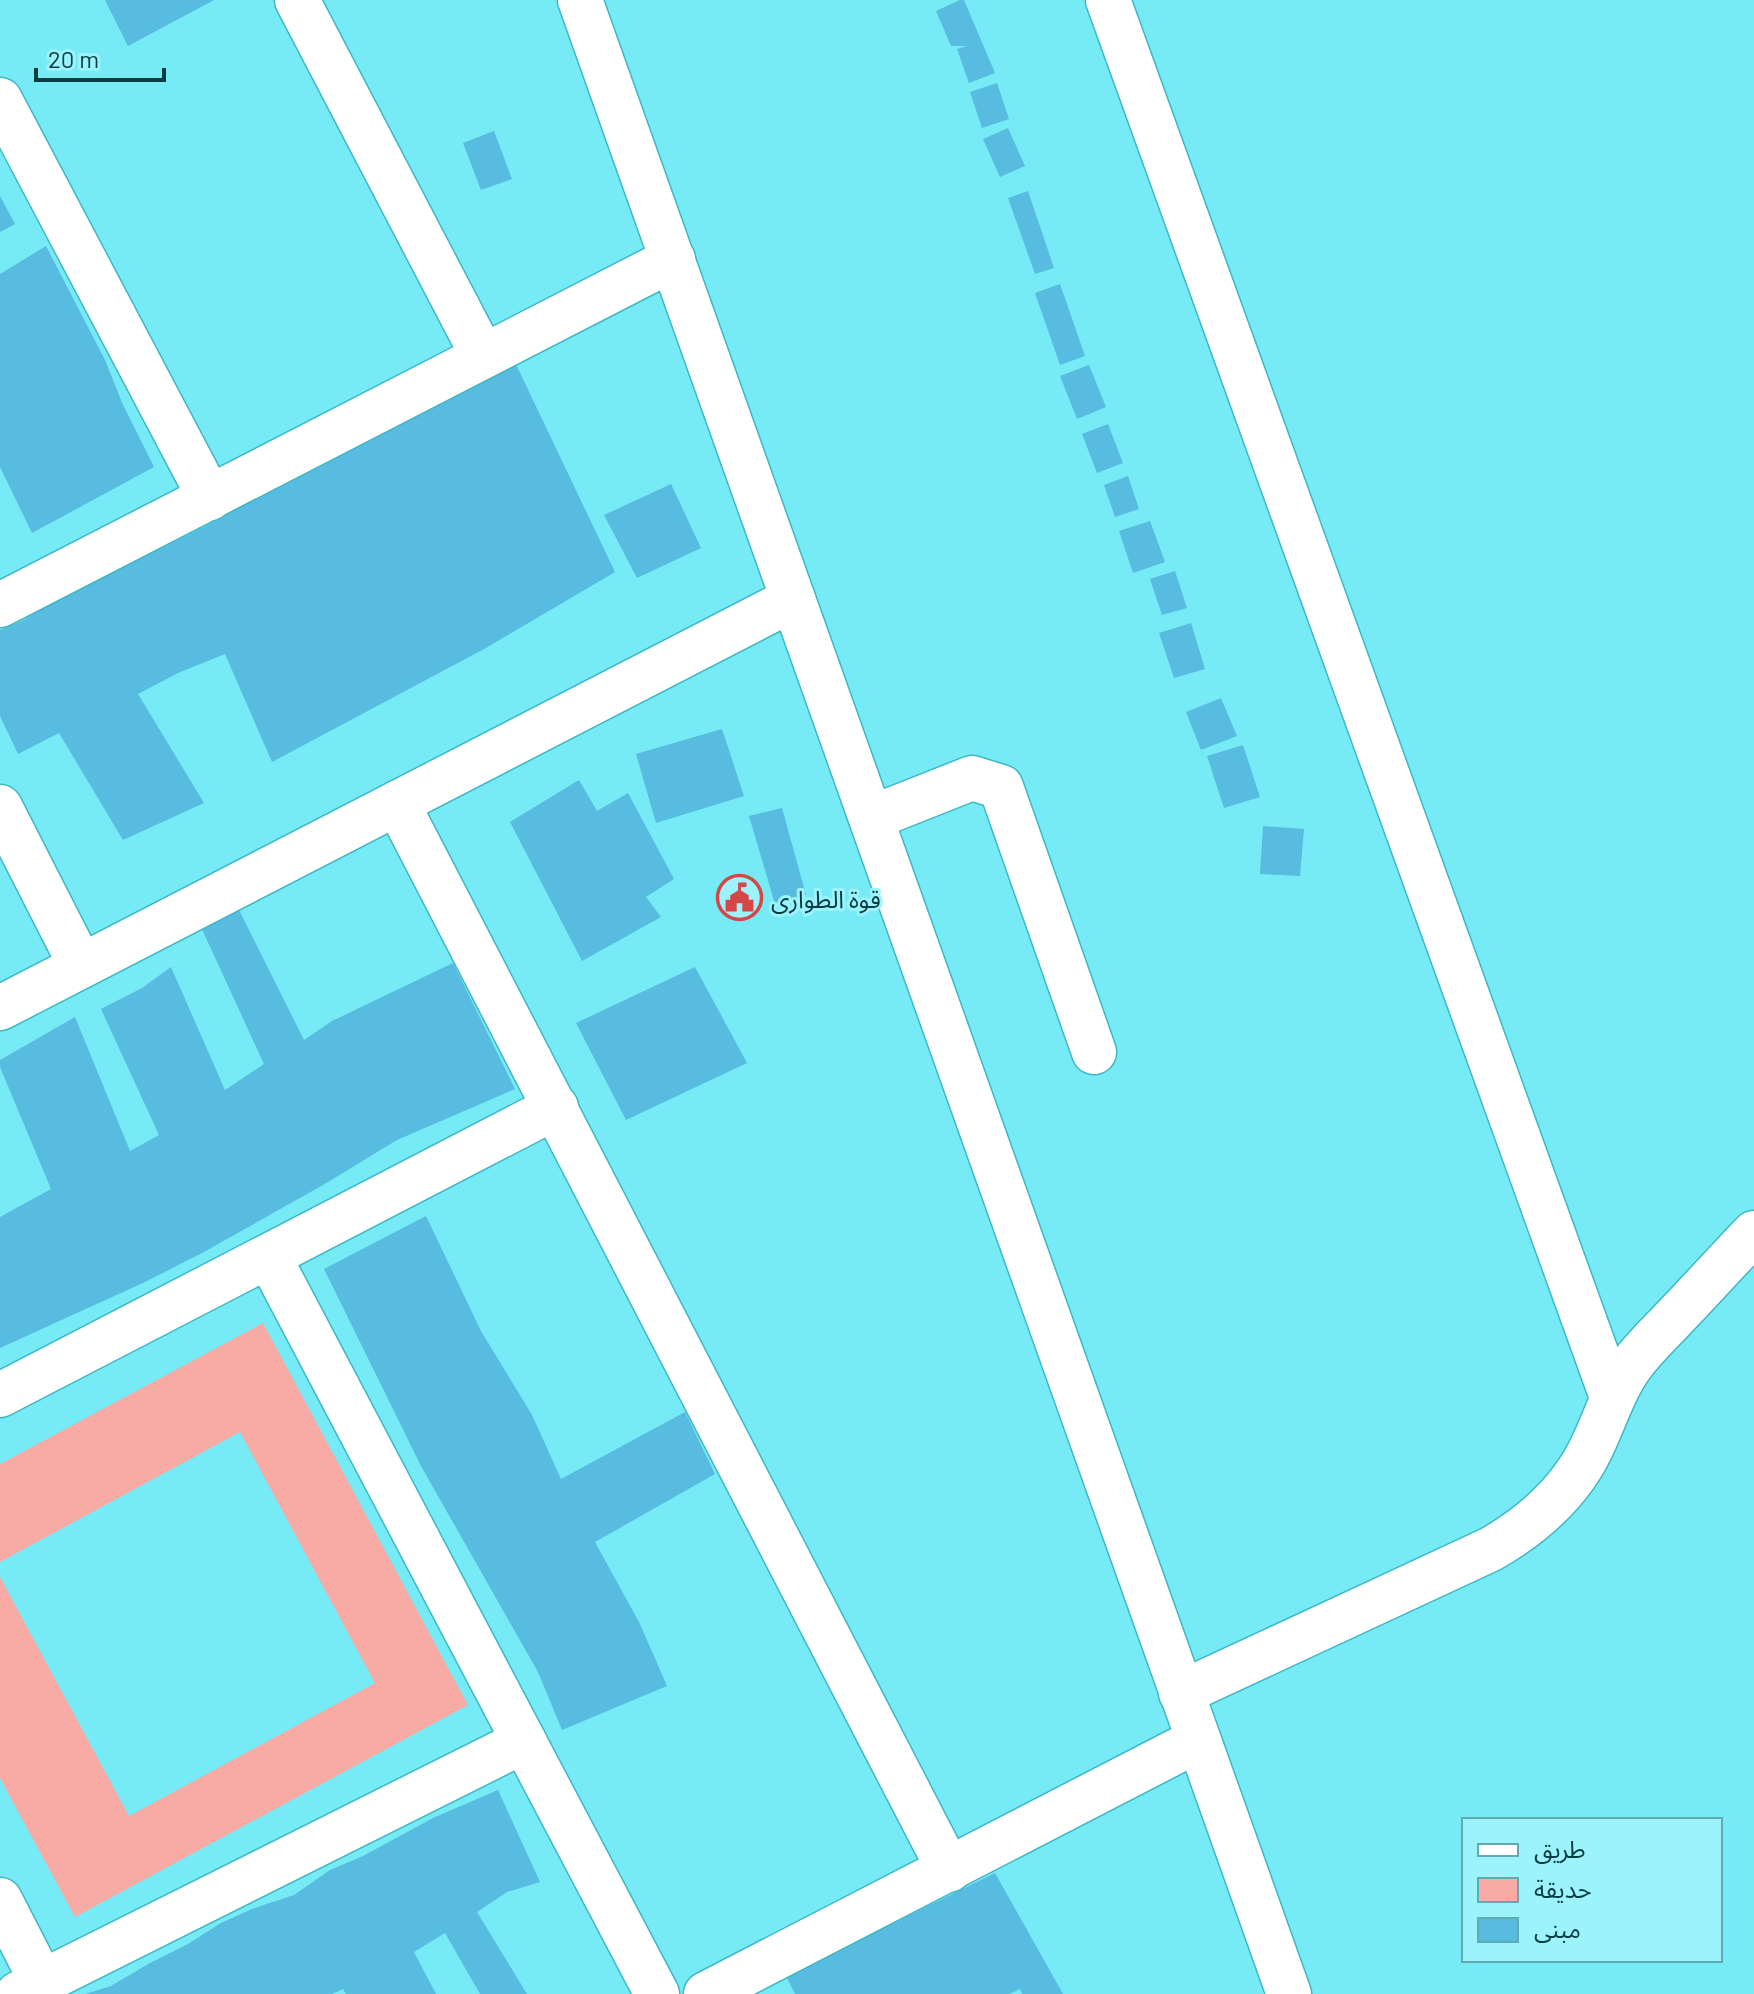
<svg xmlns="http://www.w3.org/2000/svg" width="1754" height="1994" font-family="Barlow,'Noto Sans Arabic',sans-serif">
	<rect width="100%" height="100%" fill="#76eaf5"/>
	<polygon fill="#f8aba5" points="263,1323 468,1705 75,1917 0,1778 0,1577 129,1816 375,1683 240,1432 0,1562 0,1464"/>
	<g fill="#57bcdf">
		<polygon points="105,0 214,0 128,46"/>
		<polygon points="960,0 964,0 995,73 969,83 957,49 967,46 951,46 936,11"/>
		<polygon points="997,83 1009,119 982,128 970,92"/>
		<polygon points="1008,128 1025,166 1000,177 983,139"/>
		<polygon points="494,131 512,179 481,190 463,143"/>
		<polygon points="1028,191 1054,268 1035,274 1008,198"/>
		<polygon points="0,196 15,224 0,232"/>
		<polygon points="46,246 105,360 123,405 154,467 32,533 0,467 0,274"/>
		<polygon points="1060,284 1085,356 1060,365 1035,293"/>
		<polygon points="512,356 615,572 484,649 272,762 225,654 178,673 138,694 204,803 123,840 59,733 18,754 0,716 0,630 24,620 57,599 204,527"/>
		<polygon points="1089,365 1106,407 1077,419 1060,376"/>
		<polygon points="1108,424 1123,463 1097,473 1082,434"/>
		<polygon points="1128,476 1139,509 1115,517 1104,485"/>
		<polygon points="671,484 701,548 637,578 604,515"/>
		<polygon points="1150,521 1165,562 1133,573 1119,531"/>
		<polygon points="1175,571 1187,608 1162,615 1150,579"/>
		<polygon points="1191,623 1205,669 1174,678 1159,633"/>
		<polygon points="1221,698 1237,736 1201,750 1186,712"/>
		<polygon points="722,729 744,796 656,823 636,754"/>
		<polygon points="1243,745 1260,797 1224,808 1207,756"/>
		<polygon points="579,780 597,811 628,793 674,879 646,897 661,917 582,961 510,822"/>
		<polygon points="782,808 806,895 775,904 749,816"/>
		<polygon points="1263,826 1304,829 1300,876 1260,874"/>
		<polygon points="236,904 304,1040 332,1021 453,963 515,1089 397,1140 323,1185 202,1253 145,1282 0,1348 0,1217 51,1189 0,1067 0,1060 75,1017 130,1151 159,1135 101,1009 142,988 171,967 225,1090 264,1064 200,925"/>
		<polygon points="695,967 747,1063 626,1120 576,1023"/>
		<polygon points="426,1216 481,1331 532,1415 561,1479 685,1412 715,1474 595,1542 640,1624 667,1686 562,1730 538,1672 421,1466 324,1269"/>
		<polygon points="498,1790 540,1882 507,1892 477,1912 527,1994 480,1994 445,1933 414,1952 436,1994 346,1994 343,1989 332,1994 85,1994 111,1986 150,1963 188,1944 221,1923 252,1909 294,1895 330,1870 363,1856 433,1818"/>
		<polygon points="995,1873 1063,1994 1022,1994 1020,1989 1009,1994 795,1994 786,1976"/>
	</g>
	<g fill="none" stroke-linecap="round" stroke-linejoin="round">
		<defs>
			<g id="minor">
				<polyline points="297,0 483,356"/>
				<polyline points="580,0 1289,1994"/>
				<polyline points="1108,0 1612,1397"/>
				<polyline points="0,100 210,498"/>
				<polyline points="0,605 673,259"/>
				<polyline points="397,803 949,1870"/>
				<polyline points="0,807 81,966"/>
				<polyline points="871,818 972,778 1001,787 1094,1052"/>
				<polyline points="0,1008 793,599"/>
				<polyline points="269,1257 657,1994"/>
				<polyline points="0,1395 556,1107"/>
				<path d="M1181,1693L1491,1549C1536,1523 1574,1489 1595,1440C1607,1414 1615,1387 1633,1363C1645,1347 1660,1333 1674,1318C1701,1290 1727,1261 1754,1233"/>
				<polyline points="0,1900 42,1982"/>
				<polyline points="18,1994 524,1741"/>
				<polyline points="706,1994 1198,1740"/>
			</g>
		</defs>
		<use href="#minor" stroke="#3eb8c4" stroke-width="47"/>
		<use href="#minor" stroke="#fff" stroke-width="44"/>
	</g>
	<defs>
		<symbol id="civic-ring" viewBox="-11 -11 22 22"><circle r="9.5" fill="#9cf3fc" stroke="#d64647" stroke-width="1.5"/><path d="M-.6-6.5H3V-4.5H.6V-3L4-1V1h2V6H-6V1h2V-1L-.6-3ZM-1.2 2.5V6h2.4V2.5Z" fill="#d64647"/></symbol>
	</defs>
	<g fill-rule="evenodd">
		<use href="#civic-ring" x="714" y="872" width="51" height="51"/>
	</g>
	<g text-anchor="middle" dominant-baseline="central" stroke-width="6" stroke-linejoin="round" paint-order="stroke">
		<g font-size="24" fill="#063d42" stroke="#9cf3fc" text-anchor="start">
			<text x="771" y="898">قوة الطواری</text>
		</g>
	</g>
	<rect x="1462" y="1818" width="260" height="144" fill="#9cf3fc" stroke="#60aab2" stroke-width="2"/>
	<rect x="1478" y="1844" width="40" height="12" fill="#ffffff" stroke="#60aab2" stroke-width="2"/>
	<text x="1534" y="1858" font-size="24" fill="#063d42">طريق</text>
	<rect x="1478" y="1878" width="40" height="24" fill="#f8aba5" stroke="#60aab2" stroke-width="2"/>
	<text x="1534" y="1898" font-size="24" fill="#063d42">حديقة</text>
	<rect x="1478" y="1918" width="40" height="24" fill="#57bcdf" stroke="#60aab2" stroke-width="2"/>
	<text x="1534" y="1938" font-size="24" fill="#063d42">مبنى</text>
	<path d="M36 68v12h128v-12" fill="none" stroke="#063d42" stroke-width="4"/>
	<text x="48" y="68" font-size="24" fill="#063d42" stroke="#9cf3fc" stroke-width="6" paint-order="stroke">20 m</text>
</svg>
